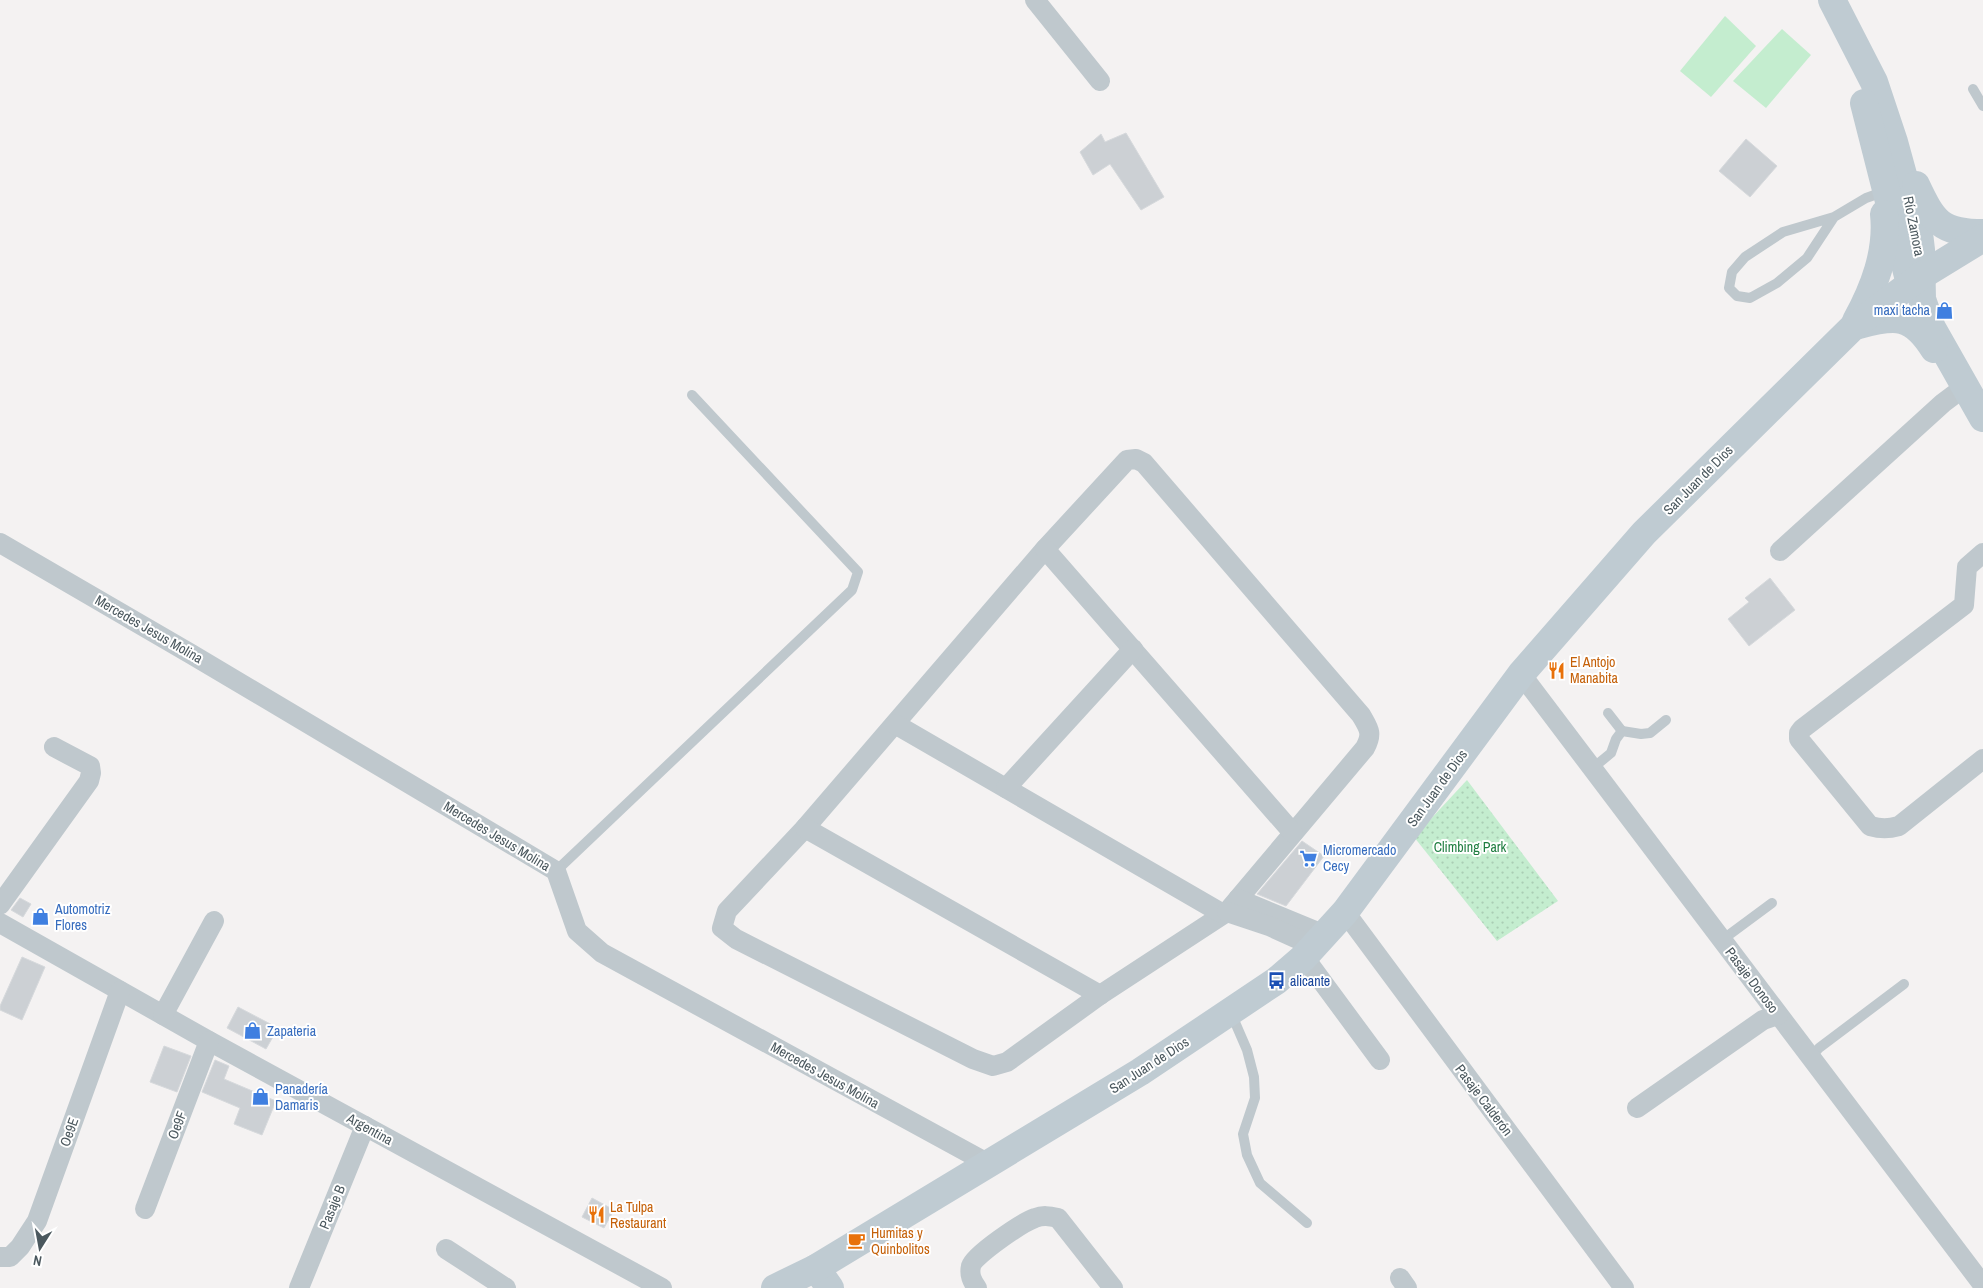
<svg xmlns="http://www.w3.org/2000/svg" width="1983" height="1288" font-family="'Archivo Narrow',sans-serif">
	<defs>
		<pattern id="green-dots" width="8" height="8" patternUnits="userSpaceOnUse" patternTransform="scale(1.25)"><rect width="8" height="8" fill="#c4edcf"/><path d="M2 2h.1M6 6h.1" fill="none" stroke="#aacdb4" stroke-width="1.8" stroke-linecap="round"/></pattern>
	</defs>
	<rect width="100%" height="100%" fill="#f4f2f2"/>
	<polygon fill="url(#green-dots)" points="1467,780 1558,901 1497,941 1414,837"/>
	<g fill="#c4edcf">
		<polygon points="1725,16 1756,46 1711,97 1680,71"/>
		<polygon points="1782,29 1811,55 1766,108 1733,81"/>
	</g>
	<g fill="#ccd0d4" stroke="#d6d9dc">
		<polygon points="1126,133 1164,197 1141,210 1110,164 1093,175 1080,152 1101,134 1105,142"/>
		<polygon points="1746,139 1777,166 1750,197 1719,171"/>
		<polygon points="1770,578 1795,610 1749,646 1728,619 1749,602 1745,598"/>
		<polygon points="1302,841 1324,856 1286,906 1257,894"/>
		<polygon points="20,898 31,904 23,917 11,910"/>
		<polygon points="22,957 45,967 22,1020 0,1010 0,1006"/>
		<polygon points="238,1007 278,1028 266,1049 227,1028"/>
		<polygon points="164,1046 191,1056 177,1092 150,1082"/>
		<polygon points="215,1060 229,1066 224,1079 276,1101 262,1135 234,1124 240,1108 202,1092"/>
		<polygon points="592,1198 614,1210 604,1228 582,1217"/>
	</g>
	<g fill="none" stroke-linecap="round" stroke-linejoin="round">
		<g stroke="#bfc8cd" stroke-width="10">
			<polyline points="1973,89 1983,106"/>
			<polyline points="1834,217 1807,258 1777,283 1750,298 1737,296 1729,288 1732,272 1745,257 1783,232 1834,217 1866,198 1883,192"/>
			<polyline points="1608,713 1622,731"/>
			<polyline points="1594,767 1611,753 1616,739 1622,731 1641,734 1650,733 1666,720"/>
			<polyline points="556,871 852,590 858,572 692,395"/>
			<polyline points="1722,940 1772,903"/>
			<polyline points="1231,1013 1247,1050 1254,1077 1255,1098 1243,1134 1247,1155 1260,1183 1307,1223"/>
			<polyline points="1810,1058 1819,1048 1904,984"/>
		</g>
		<g stroke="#bfc8cd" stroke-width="20">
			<polyline points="1035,0 1100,81"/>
			<path d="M1136,459L1144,463L1361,715C1369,729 1373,733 1365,748L1227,912L1100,995L1007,1062L993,1066L973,1059L736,939L722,928L727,911L805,828L1045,549L1127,460Z"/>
			<polyline points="0,543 191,654 556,871 577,931 602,953 989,1164"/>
			<polyline points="1045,549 1293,833"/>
			<polyline points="1780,551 1943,403 1959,391"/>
			<path d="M1983,553L1967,567L1964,605L1802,729L1799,733V739L1870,826C1881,829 1888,829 1899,826L1983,759"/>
			<polyline points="1521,674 1983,1285"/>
			<polyline points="895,724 1223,914"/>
			<polyline points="1006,788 1133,649"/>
			<polyline points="805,828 1100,995"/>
			<polyline points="1238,899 1325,935"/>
			<polyline points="0,905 89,781 91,773 90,766 54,747"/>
			<polyline points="1227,912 1269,926 1313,946"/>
			<polyline points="1345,912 1624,1288"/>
			<polyline points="0,923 209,1041 662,1288"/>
			<polyline points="1304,957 1380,1060"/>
			<polyline points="163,1015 214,921"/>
			<polyline points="1637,1108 1763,1020 1778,1015"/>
			<polyline points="145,1209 209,1041"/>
			<polyline points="446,1249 506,1288"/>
			<polyline points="0,1257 10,1257 20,1247 37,1221 120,991"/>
			<polyline points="1400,1278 1407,1288"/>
			<polyline points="299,1288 365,1126"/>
			<path d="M977,1288C972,1281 969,1275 971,1266C974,1255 1023,1222 1035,1218C1043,1215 1049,1216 1058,1218L1113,1288"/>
		</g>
		<g stroke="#bfcbd2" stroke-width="28">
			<polyline points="1832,0 1874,82 1894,142 1919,233 1921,250 1922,299 1932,328 1983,418"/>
			<polyline points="1864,103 1910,284"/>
			<path d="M1916,185C1933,221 1940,233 1983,233"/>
			<path d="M1856,321C1874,288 1888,252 1884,214"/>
			<path d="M1859,325C1896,315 1912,314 1934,349"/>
			<polyline points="816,1268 830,1288"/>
			<polyline points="775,1288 816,1268 1140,1072 1276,981 1304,957 1345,912 1521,674 1644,533 1853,327 1921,276 1983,238"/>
		</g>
	</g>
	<defs>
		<symbol id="shop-bare" viewBox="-9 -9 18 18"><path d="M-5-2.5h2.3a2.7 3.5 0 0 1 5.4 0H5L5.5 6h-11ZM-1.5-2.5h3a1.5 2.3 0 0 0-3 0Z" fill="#3f7fe0" stroke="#fff" stroke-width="2.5" paint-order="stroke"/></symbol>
		<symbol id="restaurant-bare" viewBox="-9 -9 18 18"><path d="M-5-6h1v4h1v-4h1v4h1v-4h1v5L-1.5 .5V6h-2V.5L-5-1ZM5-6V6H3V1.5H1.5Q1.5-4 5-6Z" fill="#e8710a" stroke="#fff" stroke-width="2.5" paint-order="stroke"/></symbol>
		<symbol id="supermarket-bare" viewBox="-9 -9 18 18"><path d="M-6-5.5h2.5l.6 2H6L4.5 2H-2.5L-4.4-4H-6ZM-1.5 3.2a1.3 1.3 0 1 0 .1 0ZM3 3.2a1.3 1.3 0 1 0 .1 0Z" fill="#3f7fe0" stroke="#fff" stroke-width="2.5" paint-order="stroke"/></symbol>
		<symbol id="bus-bare" viewBox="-9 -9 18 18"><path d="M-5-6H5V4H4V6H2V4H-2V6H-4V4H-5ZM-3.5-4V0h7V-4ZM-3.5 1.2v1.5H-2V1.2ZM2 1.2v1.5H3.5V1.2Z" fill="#1a4fb4" stroke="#fff" stroke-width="2.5" paint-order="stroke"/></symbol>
		<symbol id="cafe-bare" viewBox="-9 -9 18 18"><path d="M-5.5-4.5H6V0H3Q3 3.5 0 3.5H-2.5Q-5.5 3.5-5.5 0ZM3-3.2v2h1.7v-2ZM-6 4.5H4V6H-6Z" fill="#e8710a" stroke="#fff" stroke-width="2.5" paint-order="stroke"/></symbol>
	</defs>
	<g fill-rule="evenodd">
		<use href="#shop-bare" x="1932" y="298" width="25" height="25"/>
		<use href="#restaurant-bare" x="1544" y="658" width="25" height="25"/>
		<use href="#supermarket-bare" x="1296" y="846" width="25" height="25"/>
		<use href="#shop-bare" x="28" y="904" width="25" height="25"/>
		<use href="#bus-bare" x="1264" y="968" width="25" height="25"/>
		<use href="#shop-bare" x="240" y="1018" width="25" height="25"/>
		<use href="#shop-bare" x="248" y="1084" width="25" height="25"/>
		<use href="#restaurant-bare" x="584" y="1202" width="25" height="25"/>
		<use href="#cafe-bare" x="844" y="1228" width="25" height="25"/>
	</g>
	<g text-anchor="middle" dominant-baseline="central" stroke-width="4" stroke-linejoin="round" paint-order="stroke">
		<g font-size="14" fill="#4b585e" stroke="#fff">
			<text transform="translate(1914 226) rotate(79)">Río Zamora</text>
			<text transform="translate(1698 480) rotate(-45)">San Juan de Dios</text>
			<text transform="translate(149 629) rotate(30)">Mercedes Jesus Molina</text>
			<text transform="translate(1437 788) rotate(-54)">San Juan de Dios</text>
			<text transform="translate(497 836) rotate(31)">Mercedes Jesus Molina</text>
			<text transform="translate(1752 980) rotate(53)">Pasaje Donoso</text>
			<text transform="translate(1149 1065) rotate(-33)">San Juan de Dios</text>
			<text transform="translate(825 1075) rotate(29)">Mercedes Jesus Molina</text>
			<text transform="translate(1484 1100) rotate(53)">Pasaje Calderón</text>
			<text transform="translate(177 1125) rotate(-69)">Oe9F</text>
			<text transform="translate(370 1129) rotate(29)">Argentina</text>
			<text transform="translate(69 1132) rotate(-70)">Oe9E</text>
			<text transform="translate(332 1207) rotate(-68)">Pasaje B</text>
		</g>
		<g font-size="14" fill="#366cbe" stroke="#fff" text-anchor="start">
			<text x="1930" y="310" text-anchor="end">maxi tacha</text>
			<text x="1323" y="850">Micromercado<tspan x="1323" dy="16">Cecy</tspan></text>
			<text x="55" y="909">Automotriz<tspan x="55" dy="16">Flores</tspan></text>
			<text x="267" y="1031">Zapateria</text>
			<text x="275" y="1089">Panadería<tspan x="275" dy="16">Damaris</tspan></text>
		</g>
		<g font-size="14" fill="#c56008" stroke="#fff" text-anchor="start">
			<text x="1570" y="662">El Antojo<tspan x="1570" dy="16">Manabita</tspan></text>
			<text x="610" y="1207">La Tulpa<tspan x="610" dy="16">Restaurant</tspan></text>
			<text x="871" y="1233">Humitas y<tspan x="871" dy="16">Quinbolitos</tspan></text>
		</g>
		<g font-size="14" fill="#1e7d40" stroke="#fff">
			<text x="1470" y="847">Climbing Park</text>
		</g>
		<g font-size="14" fill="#164399" stroke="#fff" text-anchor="start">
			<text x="1290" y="981">alicante</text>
		</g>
	</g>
	<g transform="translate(40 1248) rotate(191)" stroke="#ffffff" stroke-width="4" paint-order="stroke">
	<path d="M0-4L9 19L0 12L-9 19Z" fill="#4b585e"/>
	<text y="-8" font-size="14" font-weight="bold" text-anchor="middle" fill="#4b585e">N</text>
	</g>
</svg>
